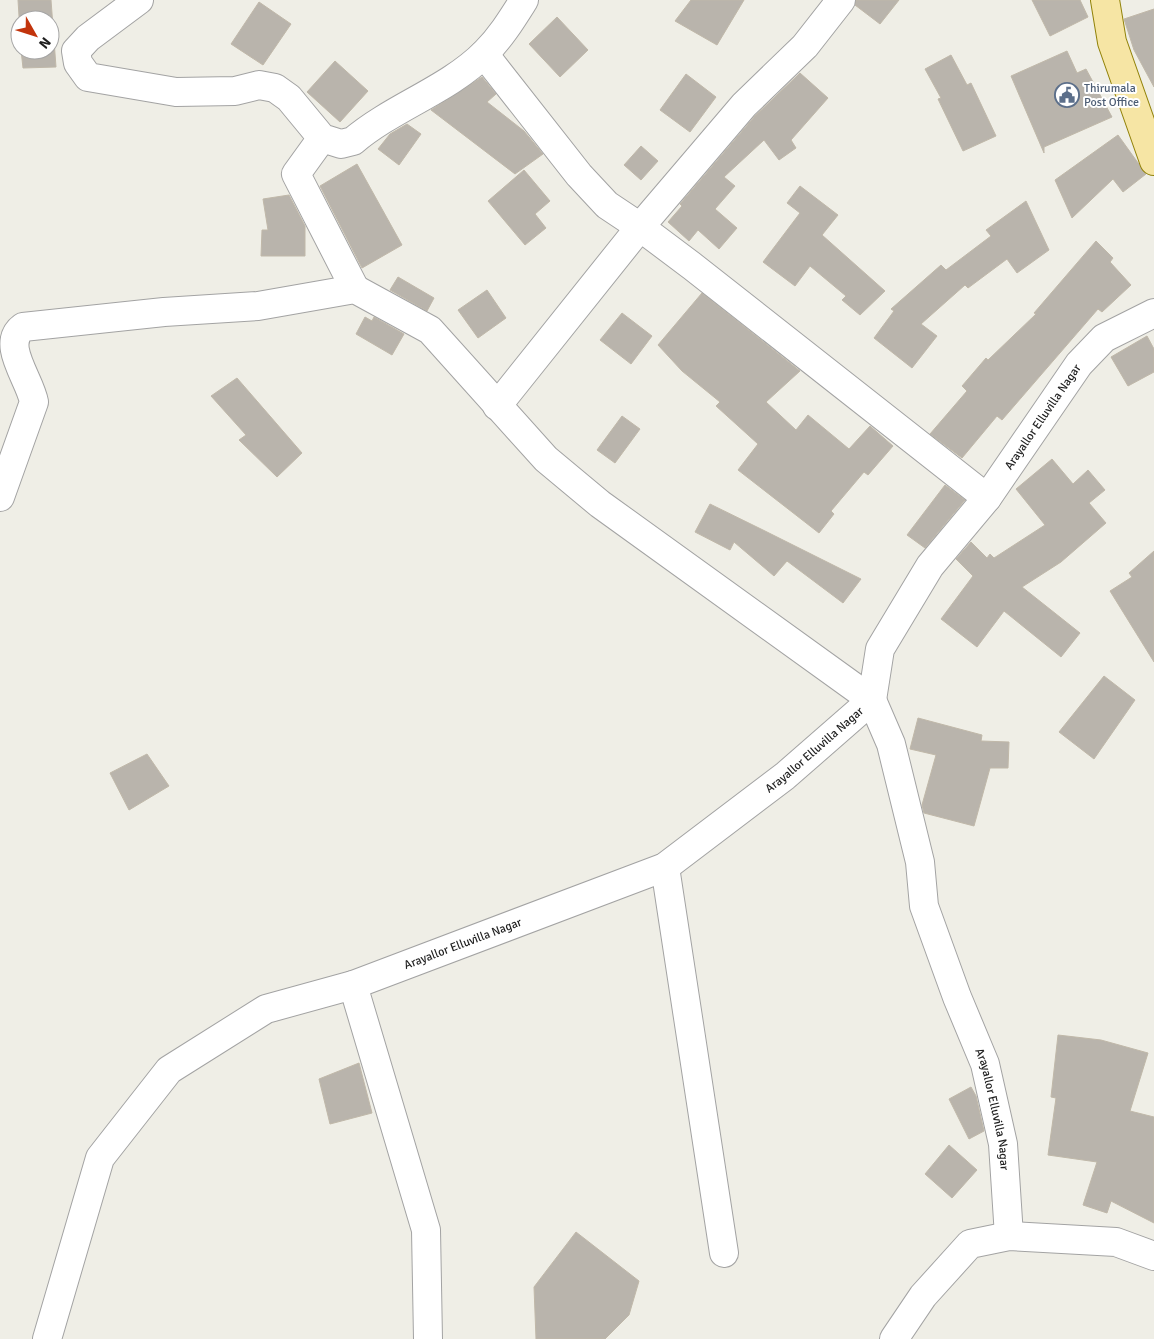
<svg xmlns="http://www.w3.org/2000/svg" width="1154" height="1339" font-family="Signika,sans-serif">
	<rect width="100%" height="100%" fill="#efeee6"/>
	<g fill="#b9b4ac" stroke="#c0b8a9">
		<polygon points="18,0 51,0 56,67 23,68 21,50 50,50 50,20 20,20 20,32"/>
		<polygon points="691,0 744,0 717,45 675,21"/>
		<polygon points="856,0 899,0 880,24 855,5"/>
		<polygon points="1032,0 1080,0 1088,17 1050,36"/>
		<polygon points="259,2 291,24 263,65 231,44"/>
		<polygon points="1154,9 1154,87 1134,50 1124,19"/>
		<polygon points="557,17 588,50 560,77 529,44"/>
		<polygon points="1067,51 1077,73 1086,69 1112,117 1044,147 1044,153 1011,76"/>
		<polygon points="951,55 967,85 971,83 996,136 963,151 938,99 941,98 925,69"/>
		<polygon points="335,61 368,91 340,122 307,92"/>
		<polygon points="800,73 828,98 791,140 796,148 779,160 764,140 724,177 735,186 715,209 737,228 719,249 698,230 689,241 668,222 682,206 680,204 755,116"/>
		<polygon points="686,74 716,97 690,132 660,110"/>
		<polygon points="482,77 496,94 487,102 524,131 543,154 515,174 431,110"/>
		<polygon points="407,124 421,134 399,165 378,149 390,134"/>
		<polygon points="1118,135 1146,174 1123,192 1113,179 1072,218 1055,180"/>
		<polygon points="641,146 658,161 641,180 624,165"/>
		<polygon points="357,164 402,245 362,268 320,186"/>
		<polygon points="524,170 550,201 535,214 546,228 525,245 488,201"/>
		<polygon points="800,186 838,215 822,235 885,291 860,315 842,300 846,296 810,266 795,286 763,262 800,213 787,203"/>
		<polygon points="289,195 305,226 305,256 261,256 262,230 268,230 263,199"/>
		<polygon points="1026,201 1049,250 1017,273 1007,259 968,288 965,285 921,324 937,336 912,368 874,338 894,311 891,309 941,265 946,270 991,236 986,230"/>
		<polygon points="1096,241 1113,258 1110,262 1131,285 1102,312 1098,309 1002,420 997,416 962,458 930,434 967,391 962,386 986,358 988,360 1036,314 1034,313"/>
		<polygon points="398,277 434,298 427,311 390,290"/>
		<polygon points="487,290 506,318 478,338 458,310"/>
		<polygon points="702,293 800,371 766,402 796,430 808,415 849,449 870,426 893,446 868,475 864,472 831,511 834,514 819,533 738,470 758,444 716,406 720,402 682,371 658,345"/>
		<polygon points="622,313 652,336 631,364 600,340"/>
		<polygon points="365,317 372,321 374,317 404,334 392,355 356,334"/>
		<polygon points="1147,336 1154,349 1154,372 1128,386 1111,357"/>
		<polygon points="237,378 302,453 277,477 239,440 246,435 211,396"/>
		<polygon points="622,416 640,429 615,463 597,450"/>
		<polygon points="1052,459 1073,484 1088,470 1105,490 1089,503 1106,523 1061,562 1022,587 1080,633 1061,657 1004,611 977,647 941,619 973,576 956,559 971,542 987,558 990,554 994,558 1045,525 1016,489"/>
		<polygon points="945,485 965,500 925,548 907,535"/>
		<polygon points="710,504 763,530 861,579 843,603 787,561 774,576 734,542 730,550 695,532"/>
		<polygon points="1154,551 1154,662 1110,591 1132,577 1129,573"/>
		<polygon points="1104,676 1135,700 1094,759 1059,732"/>
		<polygon points="918,718 982,735 981,741 1009,742 1008,768 990,768 974,826 924,813 922,805 936,755 910,749"/>
		<polygon points="147,754 169,786 129,810 110,773"/>
		<polygon points="1058,1035 1101,1040 1148,1053 1130,1111 1154,1117 1154,1223 1111,1201 1107,1213 1083,1205 1097,1162 1048,1155 1056,1098 1051,1097"/>
		<polygon points="359,1063 372,1113 330,1124 319,1079"/>
		<polygon points="971,1087 976,1096 984,1131 969,1139 949,1099"/>
		<polygon points="949,1145 977,1170 952,1198 925,1174"/>
		<polygon points="576,1232 639,1281 629,1315 605,1339 536,1339 534,1287"/>
	</g>
	<g fill="none" stroke-linecap="round" stroke-linejoin="round">
		<defs>
			<g id="minor">
				<path d="M139,0L88,38L76,51L78,63L88,77L176,92L235,91L259,85L275,88L289,98L322,138L341,144L353,141C393,107 448,90 485,53C501,37 512,19 524,0"/>
				<polyline points="484,54 579,175 607,205 640,227 692,266 987,498"/>
				<polyline points="322,138 296,174 355,289"/>
				<polyline points="497,406 640,227 744,105 805,46 841,0"/>
				<path id="s1" d="M0,497L34,402C30,379 0,344 23,327L164,312L258,306L355,289L430,330L546,459L600,504L872,700L891,744L920,862L924,906L957,997L985,1064L1003,1144L1009,1236"/>
				<polyline points="665,867 724,1253"/>
				<polyline points="47,1339 100,1158 169,1070 266,1009 353,985"/>
				<path id="s2" d="M428,1339L426,1230L353,985L665,867L785,776L872,700L880,649L930,566L987,498L1079,364L1104,338L1154,313"/>
				<polyline points="894,1339 923,1296 970,1244 1009,1236 1116,1242 1154,1256"/>
			</g>
			<polyline id="major" points="1105,0 1112,42 1154,161"/>
		</defs>
		<use href="#minor" stroke="#a3a3a3" stroke-width="30"/>
		<use href="#major" stroke="#918209" stroke-width="30"/>
		<use href="#minor" stroke="#fff" stroke-width="28"/>
		<use href="#major" stroke="#f6e5a4" stroke-width="28"/>
	</g>
	<defs>
		<symbol id="civic-ring" viewBox="-11 -11 22 22"><circle r="9.5" fill="#fff" stroke="#5c6f8a" stroke-width="1.5"/><path d="M-.6-6.5H3V-4.5H.6V-3L4-1V1h2V6H-6V1h2V-1L-.6-3ZM-1.2 2.5V6h2.4V2.5Z" fill="#5c6f8a"/></symbol>
	</defs>
	<g fill-rule="evenodd">
		<use href="#civic-ring" x="1053" y="81" width="28" height="28"/>
	</g>
	<g text-anchor="middle" dominant-baseline="central" stroke-width="4" stroke-linejoin="round" paint-order="stroke">
		<g font-size="12" fill="#4e5e75" stroke="#fff" text-anchor="start">
			<text x="1084" y="88">Thirumala<tspan x="1084" dy="14">Post Office</tspan></text>
		</g>
		<g font-size="12" fill="#1f1f1f" stroke="#fff">
			<text stroke="none"><textPath href="#s2" startOffset="1300">Arayallor Elluvilla Nagar</textPath></text>
			<text stroke="none"><textPath href="#s2" startOffset="888">Arayallor Elluvilla Nagar</textPath></text>
			<text stroke="none"><textPath href="#s2" startOffset="482">Arayallor Elluvilla Nagar</textPath></text>
			<text stroke="none"><textPath href="#s1" startOffset="1610">Arayallor Elluvilla Nagar</textPath></text>
		</g>
	</g>
	<g transform="translate(35 35) rotate(129)"><circle r="24" fill="#ffffff" stroke="#a5a5a5"/>
	<path d="M0-4L9 19L0 12L-9 19Z" fill="#c2340c"/>
	<text y="-8" font-size="14" font-weight="bold" text-anchor="middle" fill="#1f1f1f">N</text>
	</g>
</svg>
